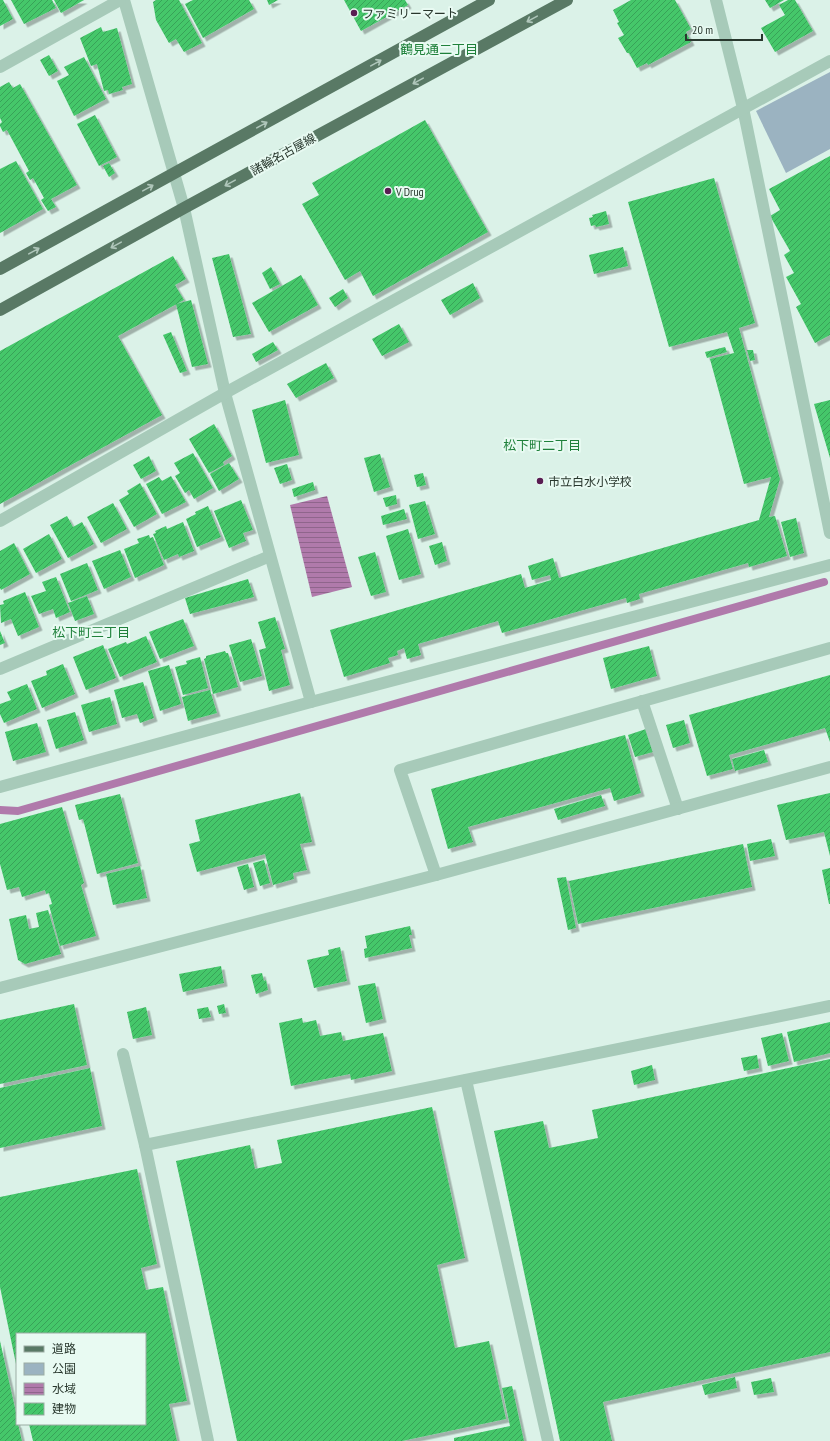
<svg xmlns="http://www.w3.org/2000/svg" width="830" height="1441" font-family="'PT Sans Narrow','Noto Sans JP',sans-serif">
	<defs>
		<pattern id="water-rules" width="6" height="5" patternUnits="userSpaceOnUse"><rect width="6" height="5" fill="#b07aab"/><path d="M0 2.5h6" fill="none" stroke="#8f658c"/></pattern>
		<pattern id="building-hatch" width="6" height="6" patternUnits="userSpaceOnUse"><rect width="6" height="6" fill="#44c76a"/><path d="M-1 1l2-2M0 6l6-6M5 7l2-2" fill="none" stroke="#39a258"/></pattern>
		<filter id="shadow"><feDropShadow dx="3.5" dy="3.5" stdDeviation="0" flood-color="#0004"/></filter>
	</defs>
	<rect width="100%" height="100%" fill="#dbf2e8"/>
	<polygon fill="#9bb3c1" points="830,72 830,149 786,173 756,111"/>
	<polygon fill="url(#water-rules)" points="327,496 352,587 312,597 290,505"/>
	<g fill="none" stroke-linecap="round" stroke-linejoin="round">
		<polyline stroke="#b07aab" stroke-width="8" points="0,810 18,811 824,582"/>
	</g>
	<g fill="url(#building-hatch)" filter="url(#shadow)">
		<polygon points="0,0 3,0 13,19 0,26"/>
		<polygon points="11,0 52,0 56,8 24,24"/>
		<polygon points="54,0 84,0 61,13"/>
		<polygon points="156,0 179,0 202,43 184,52 176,39 169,43 156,20 153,2"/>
		<polygon points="193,0 249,0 254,9 203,38 185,4"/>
		<polygon points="267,0 278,0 269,5"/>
		<polygon points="344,0 405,0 408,5 361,31"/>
		<polygon points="631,0 675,0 691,29 686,32 691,42 648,65 647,63 637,68 629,53 627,53 618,38 624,35 617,23 619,22 613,10"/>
		<polygon points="765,0 784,0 770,8"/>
		<polygon points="788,0 795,0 813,31 775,52 761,28 785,15 779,5"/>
		<polygon points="101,27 103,32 117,28 132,84 122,87 123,90 109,94 108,90 104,91 97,64 91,66 80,38"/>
		<polygon points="49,55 58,71 49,76 40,60"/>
		<polygon points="84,57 106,99 74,116 57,81 69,75 64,67"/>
		<polygon points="9,82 13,88 20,84 77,185 51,199 56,207 48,211 41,200 44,198 33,178 30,180 26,173 29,171 7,130 3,132 0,126 0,124 2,122 0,118 0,87"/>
		<polygon points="95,115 117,157 99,166 77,124"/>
		<polygon points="425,120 488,232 373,296 360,271 345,280 302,204 319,195 312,183"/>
		<polygon points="830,156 830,335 815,343 796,307 801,304 786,277 794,273 784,255 790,251 770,216 780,210 769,189"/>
		<polygon points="16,161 43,209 0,233 0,169"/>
		<polygon points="109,163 115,173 109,177 103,166"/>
		<polygon points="714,178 755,323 739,328 780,479 769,517 775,516 787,556 749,567 748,563 639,594 640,599 627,603 626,598 502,633 498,621 418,644 421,655 407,659 404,648 397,651 398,655 388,658 390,663 344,677 330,630 521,574 525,588 551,580 550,575 532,580 528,566 553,558 559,578 759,520 771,477 744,484 710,359 734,353 727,332 669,347 628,202"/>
		<polygon points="606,211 609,224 596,227 595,225 591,226 589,218 593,217 592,215"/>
		<polygon points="623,247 628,266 594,274 589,255"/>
		<polygon points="229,254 251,334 233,337 212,258"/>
		<polygon points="173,256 186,279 175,285 184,300 118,336 162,415 0,504 0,351"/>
		<polygon points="271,267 280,284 270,289 262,273"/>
		<polygon points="301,275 318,305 269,332 252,303"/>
		<polygon points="473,283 480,298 450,315 441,300"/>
		<polygon points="343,289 348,298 335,307 329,298"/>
		<polygon points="191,300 208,364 192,367 176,304"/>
		<polygon points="399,324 409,342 382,356 372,339"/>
		<polygon points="171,332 187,371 180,373 163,335"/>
		<polygon points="273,342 278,350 256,362 252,354"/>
		<polygon points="725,347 727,352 707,358 705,352"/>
		<polygon points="747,350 753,350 755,360 750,361"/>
		<polygon points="326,363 334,378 296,398 287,384"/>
		<polygon points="285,400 299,455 266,463 252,410"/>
		<polygon points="830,400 830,458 814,404"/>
		<polygon points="214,424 232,456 223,462 224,465 209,473 189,439"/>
		<polygon points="193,453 213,488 194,499 189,490 185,493 175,476 180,473 174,463"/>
		<polygon points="380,454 390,487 374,492 364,458"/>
		<polygon points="149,456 156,471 141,479 133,465"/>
		<polygon points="229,463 239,479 219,491 210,474"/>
		<polygon points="287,464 292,480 280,484 274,468"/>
		<polygon points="423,473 426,485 417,487 414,475"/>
		<polygon points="171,476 186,502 162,514 146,484 159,477 162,481"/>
		<polygon points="313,482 315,490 294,497 292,489"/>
		<polygon points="140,483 157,514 134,527 119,500 129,494 127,491"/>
		<polygon points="396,495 397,504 386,507 383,498"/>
		<polygon points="241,500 253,530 243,533 246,541 229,548 214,511"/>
		<polygon points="425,501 435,534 418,539 409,505"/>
		<polygon points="113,503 127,529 101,543 87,517"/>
		<polygon points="208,506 221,537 197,547 186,519 196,514 195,512"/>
		<polygon points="404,509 407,519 383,525 381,516"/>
		<polygon points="67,516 73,527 82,522 94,544 68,558 50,525"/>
		<polygon points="796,518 804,553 790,557 781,522"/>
		<polygon points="183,522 194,551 179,557 178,554 164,560 153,534 156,533 155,531 166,526 167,529"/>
		<polygon points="408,529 421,574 399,580 386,536"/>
		<polygon points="49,534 62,559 36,573 23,549"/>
		<polygon points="149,535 150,538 153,537 164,565 135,578 124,549 139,543 137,539"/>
		<polygon points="442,542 447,561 435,565 429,546"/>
		<polygon points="14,543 30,574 1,590 0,588 0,551"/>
		<polygon points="120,550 131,577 104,589 92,561"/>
		<polygon points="375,552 386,592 371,596 358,557"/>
		<polygon points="87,563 98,590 71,601 60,574"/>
		<polygon points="56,577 70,612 56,618 53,609 39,614 31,596 46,591 42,582"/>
		<polygon points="248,579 254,597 190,614 185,598"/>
		<polygon points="25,592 39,627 18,636 11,619 1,623 0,605 4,604 3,601"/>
		<polygon points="87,596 94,614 75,621 68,603"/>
		<polygon points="275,617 285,649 281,650 290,685 269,691 259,650 266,648 258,622"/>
		<polygon points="183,619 194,646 160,659 149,632"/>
		<polygon points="0,631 5,643 0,645"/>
		<polygon points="146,636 157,662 120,677 108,649 126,642 127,644"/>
		<polygon points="251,639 262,676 240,682 229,645"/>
		<polygon points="103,645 116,678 86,690 73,657"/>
		<polygon points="649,646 657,676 611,689 603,658"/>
		<polygon points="225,651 226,653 228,653 238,687 213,694 204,659 206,658 206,656"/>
		<polygon points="200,657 208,688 183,695 175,667 187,664 186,661"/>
		<polygon points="63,664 75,694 42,708 31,681 47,675 46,671"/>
		<polygon points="169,665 181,704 160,711 148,671"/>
		<polygon points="830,675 830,742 825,728 729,755 733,769 707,776 689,715"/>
		<polygon points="143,682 154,718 140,723 137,714 122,718 114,690"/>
		<polygon points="27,684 37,709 4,723 0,714 0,704 11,700 7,692"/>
		<polygon points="210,690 217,713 188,721 182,697"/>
		<polygon points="110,697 117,724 89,732 81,705"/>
		<polygon points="75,712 84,740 56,749 47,720"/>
		<polygon points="684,720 690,743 673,748 666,725"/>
		<polygon points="37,723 46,752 13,761 5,732"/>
		<polygon points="646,729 653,752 635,757 628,735"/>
		<polygon points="625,735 641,793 614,801 610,788 468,827 473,842 448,849 431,789"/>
		<polygon points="764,750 768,762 735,771 732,759"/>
		<polygon points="300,793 312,842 300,844 307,870 293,873 294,879 273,885 265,854 197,872 189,844 200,841 195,820"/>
		<polygon points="830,793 830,856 824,832 786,840 777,805"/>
		<polygon points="120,794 138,863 97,874 83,819 79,820 75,805"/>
		<polygon points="601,795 605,806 558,820 554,809"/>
		<polygon points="62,807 84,883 81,885 96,936 60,946 49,905 52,904 49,893 46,894 45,890 22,897 19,887 7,890 0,864 0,824"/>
		<polygon points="771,839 775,856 750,861 747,844"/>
		<polygon points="743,844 752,887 578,924 569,881"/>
		<polygon points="264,860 270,883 260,886 253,863"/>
		<polygon points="248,864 254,887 244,890 237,867"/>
		<polygon points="140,866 147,898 113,905 106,874"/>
		<polygon points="830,868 830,904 829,904 822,870"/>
		<polygon points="566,877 576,928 568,930 557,878"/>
		<polygon points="48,910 61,954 25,964 18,960 9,919 26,915 29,929 39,927 36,913"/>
		<polygon points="410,926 412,935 409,935 412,948 365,958 364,949 367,948 365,936"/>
		<polygon points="340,947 347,981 314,988 307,960 329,955 328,950"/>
		<polygon points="221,966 224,983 183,992 179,974"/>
		<polygon points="262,973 264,981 266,980 268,990 256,994 251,975"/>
		<polygon points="375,983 383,1019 366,1023 358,986"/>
		<polygon points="74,1004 87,1065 0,1084 0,1020"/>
		<polygon points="224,1004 226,1013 219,1014 217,1006"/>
		<polygon points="146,1007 152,1035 133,1039 127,1012"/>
		<polygon points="208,1007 211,1017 199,1019 197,1009"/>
		<polygon points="302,1018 303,1023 316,1020 320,1036 341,1032 343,1041 383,1033 392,1071 351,1080 350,1074 291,1086 279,1023"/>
		<polygon points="830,1022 830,1053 794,1062 787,1032"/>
		<polygon points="782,1033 789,1061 768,1066 761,1038"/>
		<polygon points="757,1055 759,1068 744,1071 741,1058"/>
		<polygon points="830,1059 830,1352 603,1402 612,1441 560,1441 494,1131 543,1121 549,1148 598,1138 592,1110"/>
		<polygon points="652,1065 655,1080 634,1085 631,1071"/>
		<polygon points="90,1068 102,1126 0,1148 0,1088"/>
		<polygon points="432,1107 465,1258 437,1265 455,1348 489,1341 506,1419 402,1441 237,1441 176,1161 250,1145 255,1169 282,1163 277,1140"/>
		<polygon points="137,1169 157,1264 141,1268 146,1290 163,1287 187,1401 169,1404 177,1441 33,1441 29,1424 145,1424 145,1334 17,1334 16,1364 0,1287 0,1197"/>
		<polygon points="0,1341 17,1417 17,1424 18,1424 22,1441 0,1441"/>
		<polygon points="735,1377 737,1388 705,1395 702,1385"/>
		<polygon points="771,1378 774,1392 754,1395 751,1382"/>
		<polygon points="512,1386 524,1441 454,1441 454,1438 510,1426 502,1388"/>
	</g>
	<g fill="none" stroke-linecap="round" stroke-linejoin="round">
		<g stroke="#a7cab9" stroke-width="12">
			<polyline points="124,0 184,208 225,393 311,702"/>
			<polyline points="716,0 743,108 830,533"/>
			<polyline points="0,67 120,0"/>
			<polyline points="0,521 225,393 830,61"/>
			<polyline points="0,669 270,556"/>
			<polyline points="642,701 678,809"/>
			<polyline points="0,787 311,702 830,565"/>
			<polyline points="436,875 400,770 830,648"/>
			<polyline points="0,988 436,875 830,767"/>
			<polyline points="123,1054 145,1145 208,1441"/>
			<polyline points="466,1080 548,1441"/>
			<polyline points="145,1145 830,1006"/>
		</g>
		<g stroke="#597965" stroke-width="12">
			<polyline points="0,269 489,0"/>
			<polyline points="0,310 184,208 567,0"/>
		</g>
	</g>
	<defs><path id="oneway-shaft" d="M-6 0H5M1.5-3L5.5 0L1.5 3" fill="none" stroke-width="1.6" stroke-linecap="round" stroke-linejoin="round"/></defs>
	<g stroke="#afc6ba">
		<use href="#oneway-shaft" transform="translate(532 19) rotate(151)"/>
		<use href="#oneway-shaft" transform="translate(376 63) rotate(-29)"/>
		<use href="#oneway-shaft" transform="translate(418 81) rotate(151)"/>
		<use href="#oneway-shaft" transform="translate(262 125) rotate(-29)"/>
		<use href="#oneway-shaft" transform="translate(230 183) rotate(151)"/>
		<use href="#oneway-shaft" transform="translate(148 188) rotate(-29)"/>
		<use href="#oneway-shaft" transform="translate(116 245) rotate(151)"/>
		<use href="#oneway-shaft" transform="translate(34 251) rotate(-29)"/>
	</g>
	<g fill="#591d52" stroke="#e8faf2" stroke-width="1.5">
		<circle cx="354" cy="13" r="4"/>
		<circle cx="388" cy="191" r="4"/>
		<circle cx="540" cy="481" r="4"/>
	</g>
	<g text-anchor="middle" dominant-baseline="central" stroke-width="4" stroke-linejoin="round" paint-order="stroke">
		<g font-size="12" fill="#28372d" stroke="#e8faf2" text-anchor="start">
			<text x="362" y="13">ファミリーマート</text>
			<text x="396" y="191">V Drug</text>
			<text x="548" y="481">市立白水小学校</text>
		</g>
		<g font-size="12" fill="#28372d" stroke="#e8faf2">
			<text transform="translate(283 154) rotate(-29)">諸輪名古屋線</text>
		</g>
		<g font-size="13" fill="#1f813b" stroke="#e8faf2">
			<text x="439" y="49">鶴見通二丁目</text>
			<text x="542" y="445">松下町二丁目</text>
			<text x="91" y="632">松下町三丁目</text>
		</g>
	</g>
	<rect x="16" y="1333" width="130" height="92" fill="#e8faf2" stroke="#9baca3"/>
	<rect x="24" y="1346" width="20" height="6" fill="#597965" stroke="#9baca3"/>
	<text x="52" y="1353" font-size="12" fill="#28372d">道路</text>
	<rect x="24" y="1363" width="20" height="12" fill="#9bb3c1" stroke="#9baca3"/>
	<text x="52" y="1373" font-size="12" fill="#28372d">公園</text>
	<rect x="24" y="1383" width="20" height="12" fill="url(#water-rules)" stroke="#9baca3"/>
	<text x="52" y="1393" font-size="12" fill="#28372d">水域</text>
	<rect x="24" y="1403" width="20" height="12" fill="url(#building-hatch)" stroke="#9baca3"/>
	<text x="52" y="1413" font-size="12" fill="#28372d">建物</text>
	<path d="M686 34v6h76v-6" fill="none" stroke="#28372d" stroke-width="2"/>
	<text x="692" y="34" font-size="12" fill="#28372d" stroke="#e8faf2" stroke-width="3" paint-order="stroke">20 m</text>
</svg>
